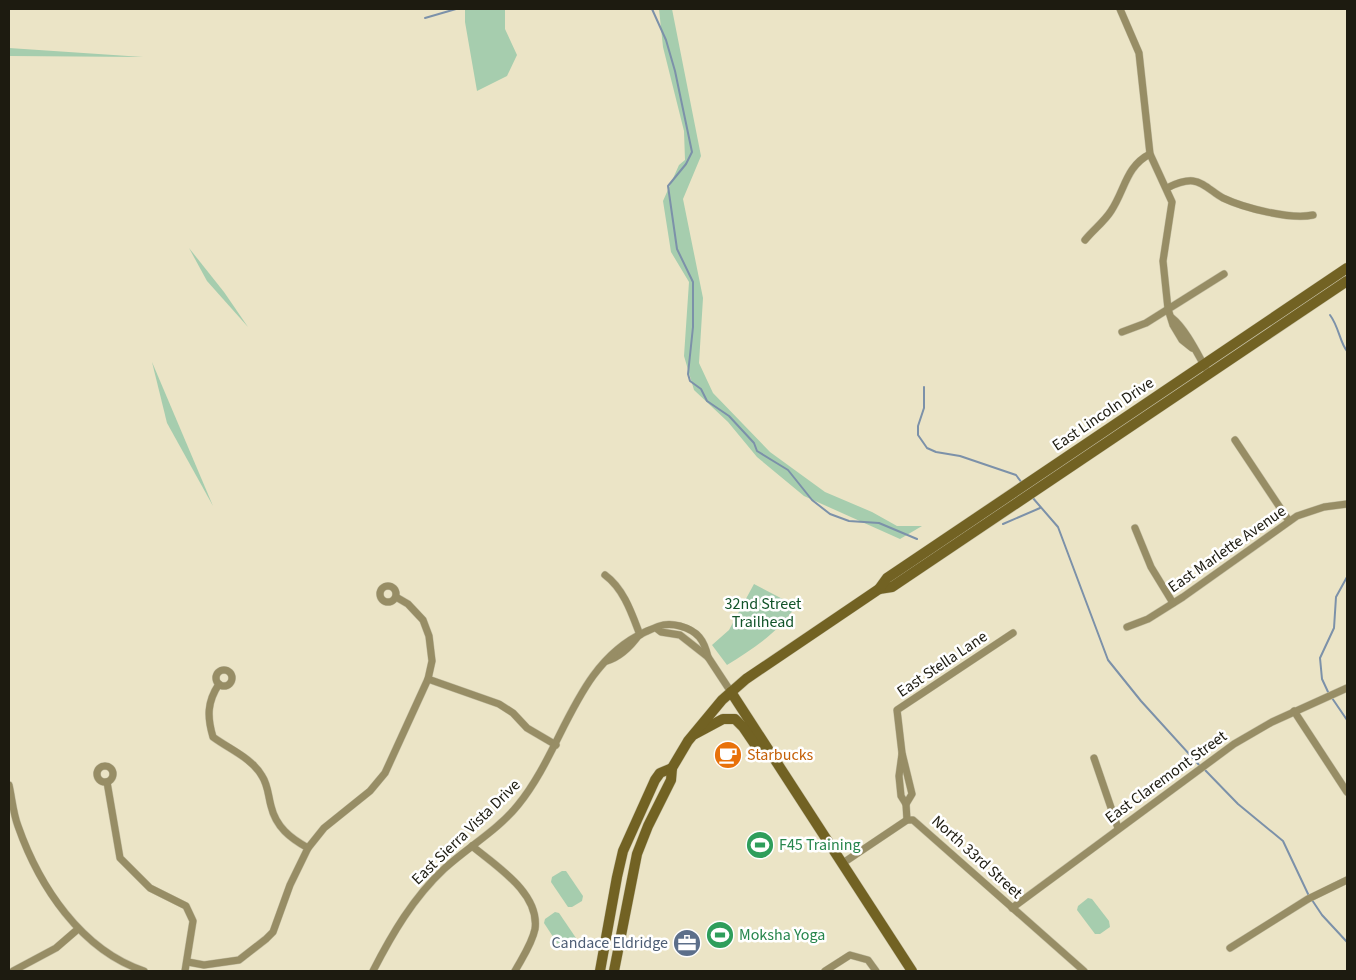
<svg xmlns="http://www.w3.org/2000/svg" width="1356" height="980" font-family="'Source Sans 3',sans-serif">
	<rect width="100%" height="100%" fill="#ebe4c6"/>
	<g fill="#a6cdae">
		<polygon points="465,9 505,9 505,29 517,55 507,76 477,91 465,22"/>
		<polygon points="659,9 672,9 701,156 683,199 703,298 699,363 713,393 770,452 825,492 872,512 897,526 922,526 900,539 804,496 757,457 728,422 694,390 684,356 689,282 671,252 663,201 679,165 685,160 684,131 663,47"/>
		<polygon points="9,48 143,57 9,56"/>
		<polygon points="189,248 224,292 248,327 207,281"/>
		<polygon points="152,362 213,506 167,423"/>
		<path d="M754,584L796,606C778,633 754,648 727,665L712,645L729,630Z"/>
		<polygon points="562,871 566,871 583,896 582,901 572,907 568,907 551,882 552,877"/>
		<polygon points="1088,898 1092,899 1109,921 1110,927 1100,934 1095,934 1077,910 1078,906"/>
		<polygon points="555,912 559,913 576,938 575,943 565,949 561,949 544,923 545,919"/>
	</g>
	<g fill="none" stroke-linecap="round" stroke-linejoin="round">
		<g stroke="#7c91a9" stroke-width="2">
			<polyline points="652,9 666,40 675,71 692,152 686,164 668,186 677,249 693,282 693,327 688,374 690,381 701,389 707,401 729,416 754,443 757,451 788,470 812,500 830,514 849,521 879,523 917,539"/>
			<polyline points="425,18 456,9"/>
			<path d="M1330,315C1339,327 1340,343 1347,351"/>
			<polyline points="924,387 924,408 918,426 918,435 927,448 936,452 960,456 1016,475 1022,483"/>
			<polyline points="1032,497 1058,527 1108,660 1141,701 1200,766"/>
			<polyline points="1003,524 1040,508"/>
			<polyline points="1329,694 1322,679 1320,658 1334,628 1336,597 1347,577"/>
			<polyline points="1332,698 1347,720"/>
			<polyline points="1204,769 1238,804 1283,841 1309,896"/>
			<polyline points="1312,900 1322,915 1347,942"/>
		</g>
		<defs>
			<g id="minor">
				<polyline points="1120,9 1139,53 1150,154 1172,202 1163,261 1168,309 1173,325 1182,340 1192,348"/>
				<path d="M1167,188C1175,184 1184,180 1193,181C1204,182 1213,193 1223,198C1244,208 1291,220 1313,215"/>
				<path d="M1085,240C1093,230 1104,222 1111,211C1125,190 1126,166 1150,154"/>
				<path d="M1172,318C1186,329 1199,357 1209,374"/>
				<polyline points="1122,332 1146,323 1224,274"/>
				<polyline points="1235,440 1289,521"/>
				<polyline points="1135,528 1151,567 1173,603"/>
				<path d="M605,575C624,589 632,614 640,635"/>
				<circle cx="388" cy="594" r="8"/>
				<polyline points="1127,627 1148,619 1183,597 1297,516 1324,507 1347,504"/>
				<polyline points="656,628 661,632 680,635 708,657 731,692"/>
				<path d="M607,661C620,657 631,646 639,635"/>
				<circle cx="224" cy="678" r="8"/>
				<polyline points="428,679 499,704 513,713 527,728 556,745"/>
				<path d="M219,684C207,702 207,717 213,737C229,749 252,758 262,776C268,785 268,795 271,806C276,827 290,838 308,848"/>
				<polyline points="1294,711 1347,792"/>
				<polyline points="902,754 899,776 901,796 906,804 907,820"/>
				<polyline points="1094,758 1118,828"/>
				<circle cx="105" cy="774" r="8"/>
				<polyline points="107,782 120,858 150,888 186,906 193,921 185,971"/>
				<path d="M9,785C12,798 13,813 18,826C39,886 81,950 144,971"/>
				<polyline points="906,804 912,794 902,753 897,710 1013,633"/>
				<path d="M472,846C496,866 540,893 535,929C532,944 522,958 515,971"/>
				<polyline points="843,863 907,820 913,820 1084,971"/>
				<polyline points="1012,908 1234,744 1272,722 1347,688"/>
				<polyline points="1230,948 1308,899 1347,880"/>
				<polyline points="188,962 204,965 239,960 266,939 273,932 290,885 308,848 324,828 370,791 385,773 428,679 432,661 429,636 423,620 408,604 396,597"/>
				<polyline points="13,971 56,948 78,929"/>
				<path d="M373,971C392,934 413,898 444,869C468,847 498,830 518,805C564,749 575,664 645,632C659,626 665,622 680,626C698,631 704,640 708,657"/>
				<polyline points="825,971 850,955 868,960 876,971"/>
			</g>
			<g id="secondary">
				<polyline points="879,589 892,587 1347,281"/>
				<polyline points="731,692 912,971"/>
				<polyline points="695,734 723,719 735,719 743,727 758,749 773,757"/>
				<polyline points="600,971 617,877 623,851 655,780 660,773 672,768"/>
				<polyline points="614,971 637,854 648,826 671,780 672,768 688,741 722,700 746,679 879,589 887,578 1347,268"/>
			</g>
		</defs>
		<use href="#minor" stroke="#c6c0a5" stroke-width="8"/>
		<use href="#secondary" stroke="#c6c0a5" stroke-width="11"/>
		<use href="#minor" stroke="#978d65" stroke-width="7"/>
		<use href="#secondary" stroke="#726223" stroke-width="10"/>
	</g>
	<defs>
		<symbol id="cafe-disc" viewBox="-11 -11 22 22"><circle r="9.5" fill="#e8710a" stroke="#fff"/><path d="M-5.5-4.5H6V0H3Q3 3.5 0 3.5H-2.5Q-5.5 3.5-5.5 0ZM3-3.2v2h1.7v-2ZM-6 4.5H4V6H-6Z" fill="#fff"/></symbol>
		<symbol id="stadium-disc" viewBox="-11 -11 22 22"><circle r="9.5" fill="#2e9e5b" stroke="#fff"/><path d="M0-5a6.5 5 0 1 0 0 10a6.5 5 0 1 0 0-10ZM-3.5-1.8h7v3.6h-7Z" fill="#fff"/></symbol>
		<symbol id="office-disc" viewBox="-11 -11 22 22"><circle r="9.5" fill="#5c6f8a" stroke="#fff"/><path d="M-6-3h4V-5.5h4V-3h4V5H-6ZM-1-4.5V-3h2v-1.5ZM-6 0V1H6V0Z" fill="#fff"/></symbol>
	</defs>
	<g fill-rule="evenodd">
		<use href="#cafe-disc" x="712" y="739" width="32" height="32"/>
		<use href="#stadium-disc" x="744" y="829" width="32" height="32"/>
		<use href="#stadium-disc" x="704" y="919" width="32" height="32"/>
		<use href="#office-disc" x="671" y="927" width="32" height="32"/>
	</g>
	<g text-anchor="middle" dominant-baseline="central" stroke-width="5" stroke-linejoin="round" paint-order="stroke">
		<g font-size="16" fill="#1d1b10" stroke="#fff">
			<text transform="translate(1103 414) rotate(-34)">East Lincoln Drive</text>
			<text transform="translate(1227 549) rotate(-35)">East Marlette Avenue</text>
			<text transform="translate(942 664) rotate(-34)">East Stella Lane</text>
			<text transform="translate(1166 777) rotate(-36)">East Claremont Street</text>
			<text transform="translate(466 832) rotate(-44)">East Sierra Vista Drive</text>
			<text transform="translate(977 857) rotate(42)">North 33rd Street</text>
		</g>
		<g font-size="16" fill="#115329" stroke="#fff">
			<text x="763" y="604">32nd Street<tspan x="763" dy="18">Trailhead</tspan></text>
		</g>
		<g font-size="16" fill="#c56008" stroke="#fff" text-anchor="start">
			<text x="747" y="755">Starbucks</text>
		</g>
		<g font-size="16" fill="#27864d" stroke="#fff" text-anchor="start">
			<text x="779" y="845">F45 Training</text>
			<text x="739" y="935">Moksha Yoga</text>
		</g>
		<g font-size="16" fill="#4e5e75" stroke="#fff" text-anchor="end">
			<text x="668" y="943">Candace Eldridge</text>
		</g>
	</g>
	<rect width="1356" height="980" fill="none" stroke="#1d1b10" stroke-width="20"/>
</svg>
